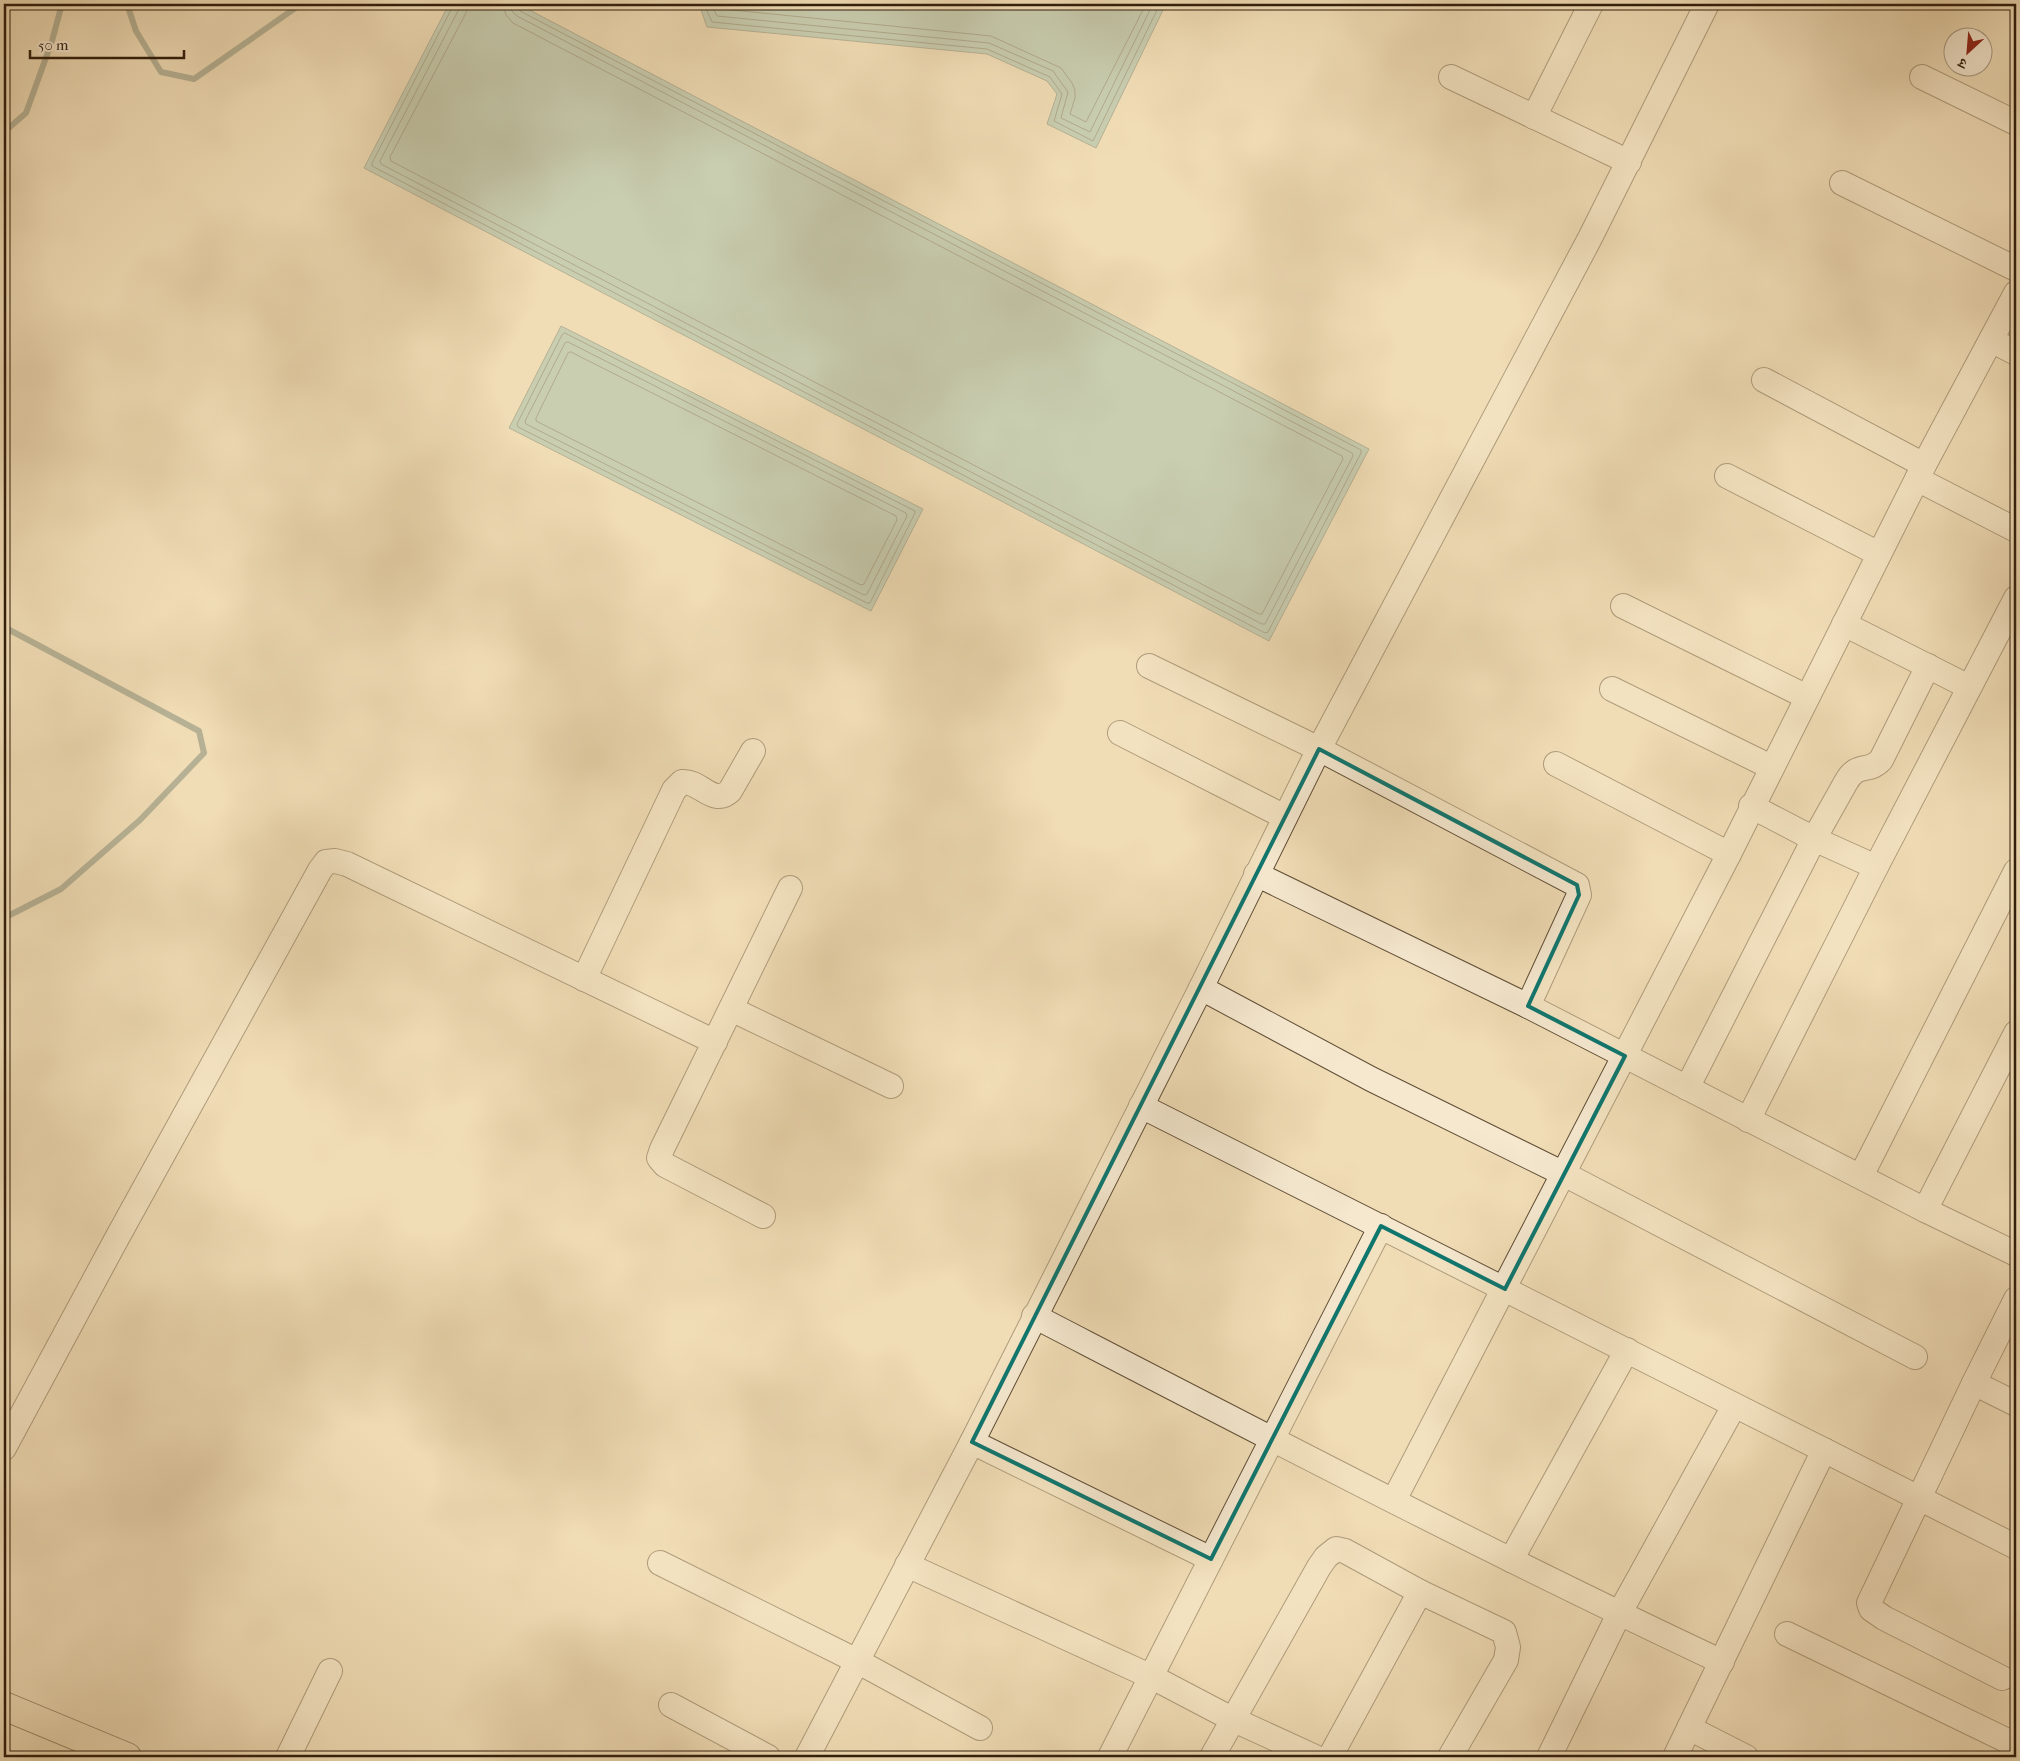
<svg xmlns="http://www.w3.org/2000/svg" width="2020" height="1761" font-family="'IM FELL French Canon','Noto Serif Devanagari',serif">
	<rect width="100%" height="100%" fill="#f0dcb5"/>
	<filter id="stains"><feTurbulence type="fractalNoise" baseFrequency=".004" numOctaves="4"/><feColorMatrix values="0 0 0 0 .2 0 0 0 0 .09 0 0 0 0 .02 0 0 0 .5 -.17"/></filter>
	<radialGradient id="worn" r=".72"><stop offset=".6" stop-color="#630" stop-opacity="0"/><stop offset="1" stop-color="#630" stop-opacity=".3"/></radialGradient>
	<g fill="#9abcad" stroke="#707d6d">
		<polygon points="449,4 518,4 1369,449 1269,641 364,168"/>
		<polygon points="699,4 1161,4 1165,6 1096,148 1047,124 1057,94 1047,81 987,54 707,27"/>
		<polygon points="561,326 923,509 871,611 509,428"/>
	</g>
	<g fill="none" stroke-linecap="round" stroke-linejoin="round">
		<g stroke="#656d5c" stroke-width="1">
			<polyline points="454,4 372,163 372,166 1265,633 1268,632 1361,453 1361,450 520,11 517,4"/>
			<polyline points="460,4 458,11 380,161 381,164 1262,624 1265,624 1353,456 1352,453 517,16 511,10 510,4"/>
			<polyline points="467,4 466,13 390,157 391,161 1259,614 1262,614 1343,459 1342,456 513,23 506,15 503,4"/>
			<polyline points="704,4 712,22 987,49 1050,77 1062,94 1054,121 1093,141 1160,4"/>
			<polyline points="711,4 717,16 989,43 1053,71 1068,92 1061,118 1090,132 1153,4"/>
			<polyline points="719,4 722,9 991,36 1061,68 1072,83 1075,90 1075,98 1070,114 1086,122 1146,4"/>
			<polygon points="565,333 915,511 915,513 870,603 867,603 518,427 517,424 562,335"/>
			<polygon points="568,342 906,513 907,516 867,594 864,595 526,424 525,421 565,343"/>
			<polygon points="571,352 896,516 897,520 864,584 861,585 536,421 536,418 568,353"/>
		</g>
		<g stroke="#707d6d" stroke-width="6">
			<polyline points="127,4 136,31 161,72 194,79 301,4"/>
			<polyline points="4,132 26,113 52,41 62,4"/>
			<polyline points="4,627 199,731 204,753 140,820 61,889 4,918"/>
		</g>
		<defs>
			<g id="minor">
				<polyline points="1451,77 1629,162"/>
				<polyline points="1922,77 2016,123"/>
				<polyline points="1534,117 1591,4"/>
				<polyline points="1842,183 2016,269"/>
				<polyline points="1991,340 2016,353"/>
				<polyline points="1764,380 1924,465"/>
				<polyline points="1727,476 1879,554"/>
				<polyline points="1917,479 2016,530"/>
				<polyline points="1623,606 1807,697"/>
				<polyline points="1844,624 1969,687"/>
				<polyline points="1149,666 1319,749 1577,885 1579,895 1528,1006"/>
				<polyline points="1612,689 1771,767"/>
				<polyline points="1120,733 1285,817"/>
				<polyline points="1556,764 1729,854"/>
				<polyline points="1751,806 1814,839 1876,867"/>
				<polyline points="1256,874 1528,1006 1925,1210 2016,1254"/>
				<path d="M584,979L674,790L682,782C700,780 713,807 730,791L753,751"/>
				<polyline points="1201,988 1371,1079 1564,1174 1915,1357"/>
				<polyline points="731,1009 891,1086"/>
				<path d="M1687,1088L1814,839L1846,782C1858,761 1868,774 1881,760L1928,666"/>
				<polyline points="1141,1106 2016,1547"/>
				<polyline points="1748,1120 1876,867 2016,598"/>
				<polyline points="1861,1176 2016,871"/>
				<polyline points="1925,1210 2016,1033"/>
				<polyline points="763,1216 665,1165 659,1158 662,1149 790,888"/>
				<path d="M1034,1316C1262,1434 1490,1553 1722,1662"/>
				<polyline points="1974,1383 2016,1404"/>
				<polyline points="972,1442 1211,1559"/>
				<polyline points="4,1448 117,1238 320,870 326,862 335,861 347,864 715,1042"/>
				<polyline points="1394,1500 1729,854 1924,465 2016,293"/>
				<polyline points="1511,1560 1627,1350"/>
				<polyline points="660,1563 857,1661 980,1728"/>
				<polyline points="907,1565 1152,1677 1232,1719 1315,1757"/>
				<polyline points="1787,1634 2016,1745"/>
				<polyline points="2002,1678 1884,1618 1871,1609 1869,1603 1974,1383 2016,1299"/>
				<polyline points="671,1705 768,1757"/>
				<polyline points="1689,1728 1746,1757"/>
				<polyline points="288,1757 330,1671"/>
				<polyline points="807,1757 972,1442 1201,988 1319,749 1590,238 1707,4"/>
				<polyline points="1110,1757 1381,1226"/>
				<polyline points="1212,1757 1319,1567 1326,1557 1336,1549 1345,1551 1420,1592 1504,1632 1508,1647 1506,1660 1450,1757"/>
				<polyline points="1330,1757 1420,1592"/>
				<polyline points="1549,1757 1619,1614 1734,1406"/>
				<polyline points="1675,1757 1824,1450"/>
			</g>
			<polyline id="major" points="4,1706 127,1757"/>
		</defs>
		<use href="#minor" stroke="#604e36" stroke-width="26"/>
		<use href="#major" stroke="#301e0c" stroke-width="30"/>
		<use href="#minor" stroke="#f5e8cf" stroke-width="24"/>
		<use href="#major" stroke="#f0dcb5" stroke-width="28"/>
	</g>
	<path d="M0 0H2020V1761H0ZM1319,749L1577,885L1579,895L1528,1006L1625,1056L1505,1289L1381,1226L1211,1559L972,1442Z" fill="#f0dcb5" fill-opacity=".55" fill-rule="evenodd"/>
	<path fill="none" stroke="#0f766e" stroke-width="4" stroke-linejoin="round" d="M1319,749L1577,885L1579,895L1528,1006L1625,1056L1505,1289L1381,1226L1211,1559L972,1442Z"/>
	<rect width="2020" height="1761" fill="none" stroke="#f0dcb5" stroke-width="20"/>
	<rect x="5" y="5" width="2010" height="1751" fill="none" stroke="#301e0c" stroke-width="2.5"/>
	<rect x="10" y="10" width="2000" height="1741" fill="none" stroke="#301e0c"/>
	<g transform="translate(1968 52) rotate(206)"><circle r="24" fill="#f5e8cf" stroke="#a69781"/>
	<path d="M0-4L9 19L0 12L-9 19Z" fill="#8f2418"/>
	<text y="-8" font-size="14" font-weight="bold" text-anchor="middle" fill="#301e0c">उ</text>
	</g>
	<path d="M30 50v8h154v-8" fill="none" stroke="#301e0c" stroke-width="2.5"/>
	<text x="38" y="50" font-size="15" fill="#301e0c" stroke="#f5e8cf" stroke-width="4" paint-order="stroke">50 m</text>
	<rect width="100%" height="100%" filter="url(#stains)"/>
	<rect width="100%" height="100%" fill="url(#worn)"/>
</svg>
